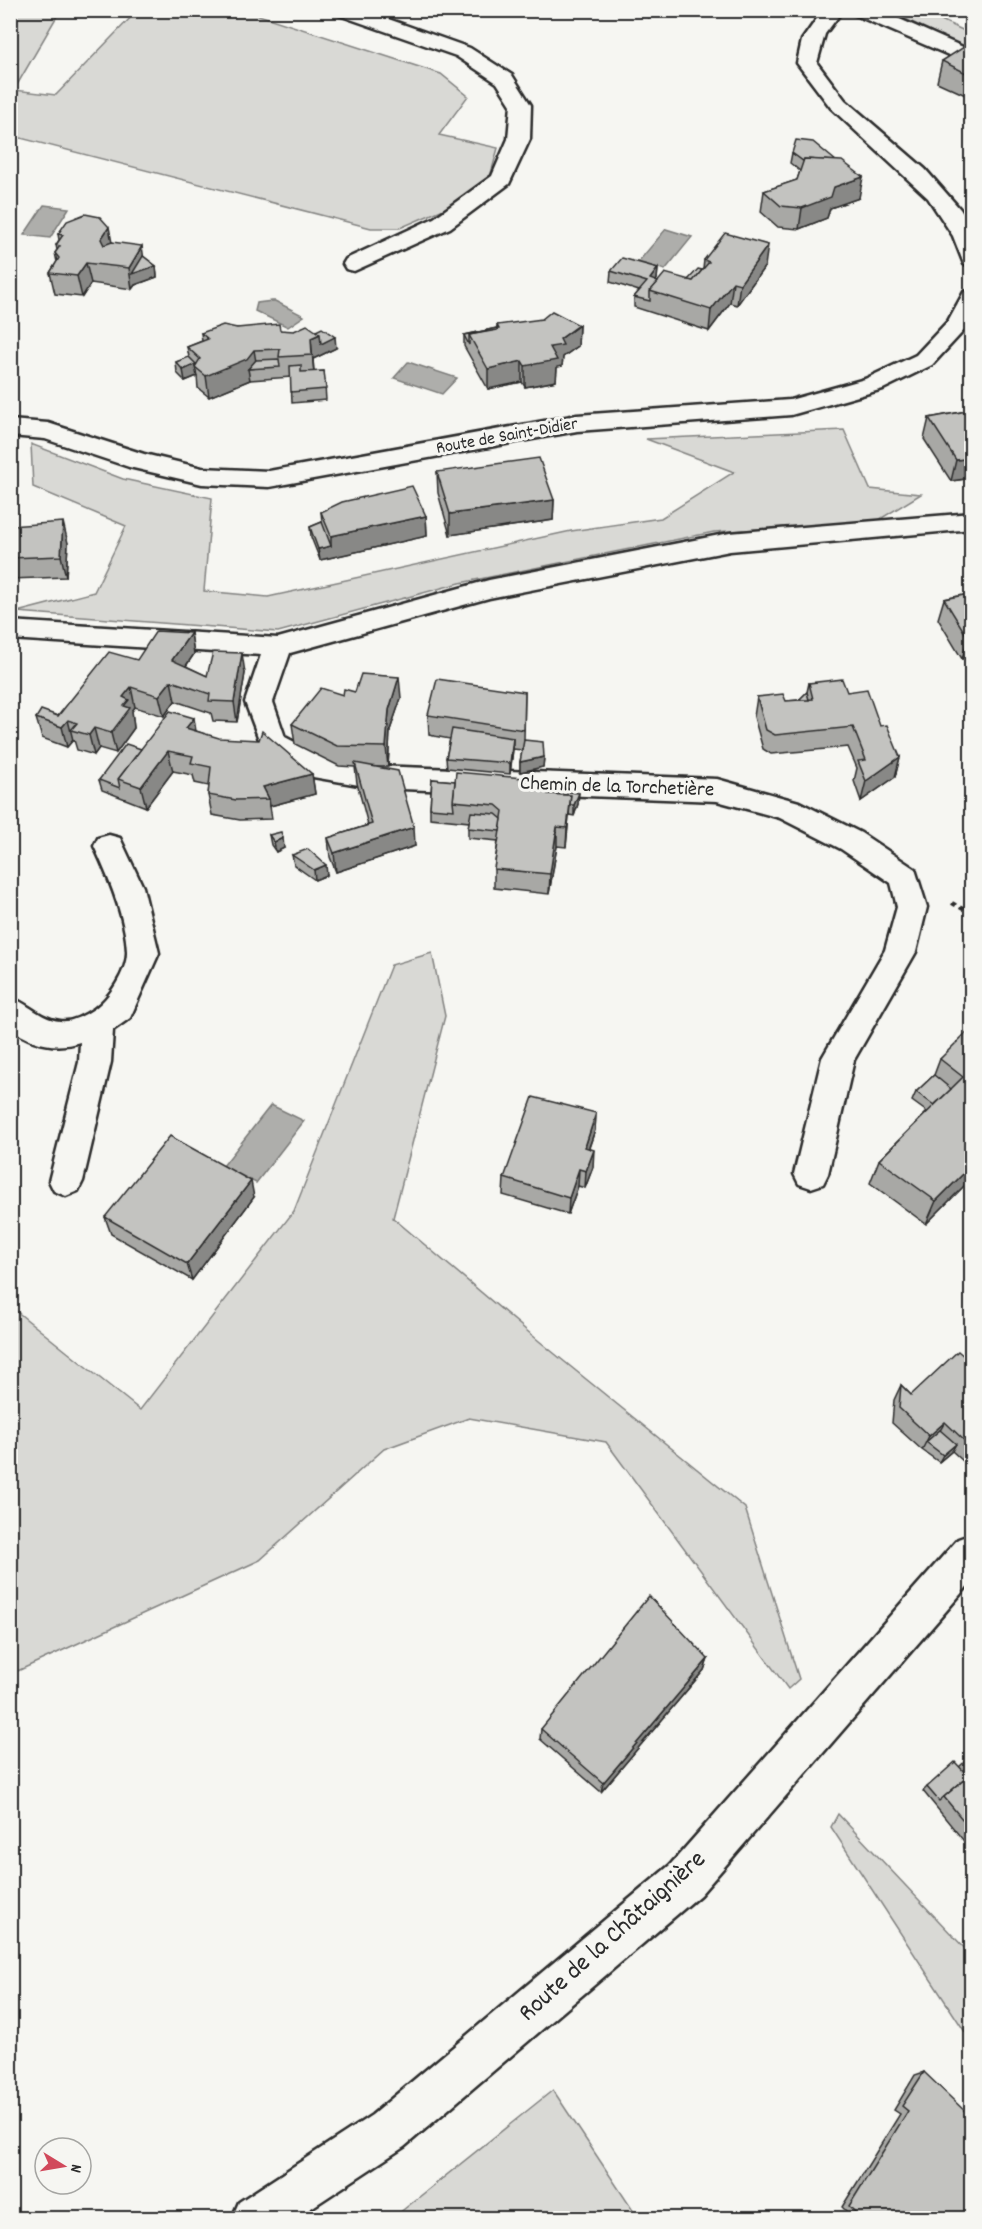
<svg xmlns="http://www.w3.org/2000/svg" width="982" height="2229" font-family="Dekko,sans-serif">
	<rect width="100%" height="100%" fill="#f6f6f2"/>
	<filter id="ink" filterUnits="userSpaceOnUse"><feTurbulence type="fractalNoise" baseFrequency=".0167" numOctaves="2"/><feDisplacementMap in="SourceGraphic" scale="12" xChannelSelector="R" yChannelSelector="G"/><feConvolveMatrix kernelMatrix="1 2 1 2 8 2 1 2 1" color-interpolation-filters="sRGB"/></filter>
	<g filter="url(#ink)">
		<g fill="#d9d9d5" stroke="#828280" stroke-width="1.5">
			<polygon points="243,10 441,74 468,96 439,135 498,148 490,177 455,204 400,228 371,228 17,137 11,145 11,11 60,11 14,90 56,95 137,11"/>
			<polygon points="895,11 922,11 971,34 971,47 966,48 897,15"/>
			<polygon points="844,430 870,489 921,494 877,521 714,532 460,583 278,632 17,612 94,592 126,526 33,487 31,444 123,479 212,498 204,591 268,597 571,531 661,518 734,472 646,439"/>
			<polygon points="432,953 445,1016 393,1218 539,1341 745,1508 799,1679 788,1689 606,1442 469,1418 384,1449 260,1560 11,1674 11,1307 140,1410 294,1211 391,965"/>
			<polygon points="838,1814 971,1955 971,2041 831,1827"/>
			<polygon points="553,2090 638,2218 393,2218"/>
		</g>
		<g fill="#aeaeab" stroke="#7a7a78" stroke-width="1.5">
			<polygon points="44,205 69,208 50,238 24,235"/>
			<polygon points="666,229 692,237 665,270 638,262"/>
			<polygon points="272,301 275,301 304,316 288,327 255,311 257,303"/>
			<polygon points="408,362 457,378 442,394 394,378"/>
			<polygon points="271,1105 304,1121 256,1183 223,1166"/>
		</g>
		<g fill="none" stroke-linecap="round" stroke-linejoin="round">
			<defs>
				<g id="minor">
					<polygon points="334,10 363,10 470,48 512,75 531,105 530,139 509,184 450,228 354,271 346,269 343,264 346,259 434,218 492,176 508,139 511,105 497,83 456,56 336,14"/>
					<polygon points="823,10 843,10 825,34 817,63 845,100 925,169 960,209 972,228 972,266 964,264 953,236 928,198 831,108 797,63 802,40"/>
					<polygon points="851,10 879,10 972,51 972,65 853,14"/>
					<polygon points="972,290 970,324 932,365 883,389 791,415 577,431 269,487 202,484 129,467 45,439 10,436 10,420 48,423 144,454 202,468 269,471 577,415 790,400 865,379 916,355 948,321 964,292"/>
					<polygon points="972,513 972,529 730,551 489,598 290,653 273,702 285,737 329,760 376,766 717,779 799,802 861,833 915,869 927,907 916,952 854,1060 828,1174 823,1184 811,1188 799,1184 794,1174 822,1058 885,950 897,907 891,883 841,849 780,818 717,801 376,788 313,777 263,750 245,702 261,655 10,639 10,621 278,638 489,580 730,533"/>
					<path d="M109,835L120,838L143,887L159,953L130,1018L113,1030L111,1062L83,1181L78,1191L66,1196L54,1191L49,1181L79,1062L80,1042C55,1050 32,1044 10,1028V997C28,1003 40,1019 60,1021C70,1023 85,1015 94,1009C109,999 128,970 127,951C126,918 108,876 94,846L98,838Z"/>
					<polygon points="972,1534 972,1581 700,1895 404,2147 296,2218 232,2218 239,2202 372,2115 670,1865 958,1539"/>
				</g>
			</defs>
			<use href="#minor" stroke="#2b2b2b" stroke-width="5"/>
			<polyline stroke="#2b2b2b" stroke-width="4" stroke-dasharray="4.5 4.5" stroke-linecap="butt" points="952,903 972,914"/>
			<use href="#minor" fill="#f6f6f2" fill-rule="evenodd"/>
		</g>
		<g fill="#a8a8a5" stroke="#2b2b2b" stroke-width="1.5">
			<polygon points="628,10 655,10 649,17"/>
			<polygon points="972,47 972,98 937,82 942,61"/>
			<polygon points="792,153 859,198 830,208 827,218 799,229 778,227 761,212 764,191 797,180 800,171 790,163"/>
			<polygon points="58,234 112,242 143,256 156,266 157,277 135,285 132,289 91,283 82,297 55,294 50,273 57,262 55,253 57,250 56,245 59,240"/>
			<polygon points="704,260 765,266 737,305 730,303 709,331 634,307 634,297 639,291 610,282 611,271 658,268 657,279 656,281 658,282 688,280 703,269"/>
			<polygon points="497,325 579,325 578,346 563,357 562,366 557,367 556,381 525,387 522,382 488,389 464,346 464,335 497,328"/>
			<polygon points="237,328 280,330 336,348 313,359 314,372 324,371 326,400 292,403 291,377 250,380 209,397 198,388 197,376 185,381 177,373 176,362 189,357 187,347 202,341 201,333"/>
			<polygon points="972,410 972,478 951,481 924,439 929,418"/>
			<polygon points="437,472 554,500 553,520 450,535 438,493"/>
			<polygon points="321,512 426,516 427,536 320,560 311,537 310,527 322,522"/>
			<polygon points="10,526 68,543 66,577 10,579"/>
			<polygon points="964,595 972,657 962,659 938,619 944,599"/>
			<polygon points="191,633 194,654 186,666 207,676 245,673 237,722 213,721 211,713 175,701 164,716 135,707 132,711 134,728 116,753 99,748 94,755 77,750 74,740 73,740 67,747 42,738 36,718 58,716 137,660"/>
			<polygon points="809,683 847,692 880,726 900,757 895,777 861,801 854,781 857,768 848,747 771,754 763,749 754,717 757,697 786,701 799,700 807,692"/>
			<polygon points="355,692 401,698 390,730 388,767 376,767 415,846 336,872 330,857 328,838 368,825 357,783 355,767 339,766 295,744 292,724 343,695"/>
			<polygon points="525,692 524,740 544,757 543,767 520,772 520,762 522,750 513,749 510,774 447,768 446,758 450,739 429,735 428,715"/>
			<polygon points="196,731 312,774 315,794 270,806 272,819 240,820 212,815 208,795 209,786 195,783 193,775 173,771 146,807 102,790 99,780 141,749"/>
			<polygon points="432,779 544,789 578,804 574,816 569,815 566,847 557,846 549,894 494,888 494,869 498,841 468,838 468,828 469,822 430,818 430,808"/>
			<polygon points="269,835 284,848 276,852 271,845"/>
			<polygon points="292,855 327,875 315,880 294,865"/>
			<polygon points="972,1036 972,1178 926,1224 870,1183 879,1160 927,1112 912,1101 916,1092 934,1075 940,1059"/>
			<polygon points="596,1113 595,1130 589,1148 593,1167 585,1188 578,1186 568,1214 503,1195 504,1178"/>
			<polygon points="254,1197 192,1280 111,1234 105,1217"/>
			<polygon points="972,1363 972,1453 963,1461 952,1451 939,1462 922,1450 892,1423 894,1400 901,1385 911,1395"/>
			<polygon points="708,1659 704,1670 601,1792 540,1739 541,1729"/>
			<polygon points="972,1755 972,1851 923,1791 927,1787 959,1767"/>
			<polygon points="924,2072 960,2218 853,2218 842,2207 900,2114 894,2110 915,2075"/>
		</g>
		<g fill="#888886" stroke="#2b2b2b" stroke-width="1.5">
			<polygon points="649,10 655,10 649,17"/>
			<polygon points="863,177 859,198 830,208 827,218 799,229 802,208 834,187"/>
			<polygon points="109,227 113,248 105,260 101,239"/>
			<polygon points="768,245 765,266 737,305 740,284"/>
			<polygon points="142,246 145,267 156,266 157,277 135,285 132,289 129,268"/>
			<polygon points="86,263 91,283 82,297 77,276"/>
			<polygon points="658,268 657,279 649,290 650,279"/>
			<polygon points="733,282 730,303 709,331 711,310"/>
			<polygon points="579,325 578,346 563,357 562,366 557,367 556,381 525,387 525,366"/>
			<polygon points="320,334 335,337 336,348 313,359 314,375 311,338"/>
			<polygon points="254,350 257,368 248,369 250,380 209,397 206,376"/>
			<polygon points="522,361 522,382 488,389 488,369"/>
			<polygon points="196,364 197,368 195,367 197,376 185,381 183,370"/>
			<polygon points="972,458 972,478 951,481 956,460"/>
			<polygon points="554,500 553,520 450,535 450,514"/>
			<polygon points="426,516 427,536 320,560 318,549 331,546 331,536"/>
			<polygon points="63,522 68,543 66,577 61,556"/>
			<polygon points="191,633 194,654 176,680 172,660"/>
			<polygon points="968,638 972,638 972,657 962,659"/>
			<polygon points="242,653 245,673 237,722 234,702"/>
			<polygon points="399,677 401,698 390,730 388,767 386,747 389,710"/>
			<polygon points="171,681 175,701 164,716 159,696"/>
			<polygon points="131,687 135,707 132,711 134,728 116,753 111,733 123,697"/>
			<polygon points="194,718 197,738 186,728"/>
			<polygon points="68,720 73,740 67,747 62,727"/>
			<polygon points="94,728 99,748 94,755 89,735"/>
			<polygon points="513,738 513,749 510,774 510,763"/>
			<polygon points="168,751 173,771 146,807 141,787"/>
			<polygon points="544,757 543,767 520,772 520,762"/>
			<polygon points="900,757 895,777 861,801 866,781"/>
			<polygon points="312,774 315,794 270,806 269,799 263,787"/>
			<polygon points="579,793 578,804 574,816 574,805"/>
			<polygon points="571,795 569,815 566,847 567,828"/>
			<polygon points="414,827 415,846 336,872 334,853"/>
			<polygon points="557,827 557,846 549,894 550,874"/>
			<polygon points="283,838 284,848 276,852 274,842"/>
			<polygon points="326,865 327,875 315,880 314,870"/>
			<polygon points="596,1113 595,1130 583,1164 585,1147"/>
			<polygon points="594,1150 593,1167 585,1188 586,1171"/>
			<polygon points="972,1165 972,1178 926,1224 936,1201"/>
			<polygon points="579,1169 578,1186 568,1214 569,1198"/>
			<polygon points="251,1181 254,1197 192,1280 187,1264"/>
			<polygon points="945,1422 937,1436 926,1442 922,1450 929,1436"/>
			<polygon points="956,1444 952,1451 939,1462 943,1455"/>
			<polygon points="972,1446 972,1453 963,1461 971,1447"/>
			<polygon points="708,1659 704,1670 601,1792 603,1783"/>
		</g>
		<g fill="#c3c3c0" stroke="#2b2b2b" stroke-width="1.5">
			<polygon points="967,45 972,47 972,76 942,61"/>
			<polygon points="796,140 813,142 836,161 804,159 803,161 792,153"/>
			<polygon points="804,159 842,161 863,177 834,187 831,197 802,208 781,206 764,191 797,180"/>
			<polygon points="85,214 100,217 109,227 101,239 104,245 112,242 142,246 129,268 86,263 77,276 50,273 59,258 55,253 60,246 56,245 63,235 58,234 67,221"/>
			<polygon points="725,233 768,245 740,284 733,282 711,310 650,291 665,273 693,281 709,262 704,260"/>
			<polygon points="143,256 156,266 132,274"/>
			<polygon points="622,258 658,268 650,279 658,282 650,291 650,301 634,297 647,282 611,271"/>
			<polygon points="698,269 702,270 693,281 688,280"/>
			<polygon points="552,311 579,325 560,339 563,345 550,347 557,360 525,366 522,361 488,369 469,335 499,329 497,325 542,319"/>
			<polygon points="279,324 280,330 294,331 307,325 320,334 311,338 312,355 279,357 280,349 254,350 247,359 206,376 195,367 200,359 187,347 208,339 201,333 223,325 237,328"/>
			<polygon points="322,328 335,337 321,344 320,334 316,331"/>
			<polygon points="497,328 497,330 469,335 469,345 464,335"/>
			<polygon points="189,357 196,364 183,370 176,362"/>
			<polygon points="279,359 280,367 248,369 256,360"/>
			<polygon points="301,365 301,372 324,371 326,389 291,392 290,366"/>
			<polygon points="972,410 972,458 956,460 929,418"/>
			<polygon points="539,458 554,500 450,514 437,472"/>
			<polygon points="412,486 426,516 331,536 321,512 342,502"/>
			<polygon points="63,522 61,556 10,558 10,526"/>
			<polygon points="322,522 331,546 318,549 310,527"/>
			<polygon points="964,595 967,599 972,598 972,638 968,638 944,599"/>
			<polygon points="156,631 191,633 172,660 207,676 213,652 242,653 234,702 209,701 210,694 171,681 159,696 131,687 123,697 129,700 124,706 130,708 111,733 94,728 89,735 71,730 77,723 68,720 62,727 36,718 41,710 58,716 109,652 137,660"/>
			<polygon points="361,674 399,677 389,710 386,747 337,746 292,724 321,688 343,695 344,689 355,692"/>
			<polygon points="437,679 525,692 524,730 428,715"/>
			<polygon points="842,679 847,692 867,689 880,726 887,725 900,757 866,781 858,761 866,760 853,727 775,735 766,730 757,697 783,694 786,701 813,699 809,683"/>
			<polygon points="807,692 809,700 799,700"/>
			<polygon points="170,711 194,718 186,728 219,738 259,740 262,731 312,774 263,787 269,799 236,800 208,795 211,767 191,763 193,756 168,751 141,787 118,779"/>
			<polygon points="452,729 513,738 510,763 446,758"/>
			<polygon points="524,740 543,742 544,757 520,762"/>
			<polygon points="126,744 141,749 118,779 120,788 99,780"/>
			<polygon points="355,763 398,771 414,827 334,853 328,838 372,824"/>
			<polygon points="456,772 534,779 548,794 571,795 567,828 557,827 550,874 494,869 503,811 496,805 453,801"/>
			<polygon points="432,779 455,781 453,801 454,810 430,808"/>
			<polygon points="544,789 579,793 574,805 570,805 571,795 548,794"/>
			<polygon points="471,812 496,814 502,819 500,831 468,828"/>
			<polygon points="281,832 283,838 274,842 269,835"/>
			<polygon points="308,849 326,865 314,870 292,855"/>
			<polygon points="966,1033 972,1036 972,1165 936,1201 879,1160 963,1077 940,1059"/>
			<polygon points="934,1075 951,1089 934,1105 916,1092"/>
			<polygon points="533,1097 596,1113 585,1147 594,1150 586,1171 579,1169 569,1198 504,1178"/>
			<polygon points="170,1136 251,1181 187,1264 105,1217"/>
			<polygon points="958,1351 972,1363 972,1446 971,1447 945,1422 929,1436 899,1408 901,1385 911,1395"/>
			<polygon points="940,1430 956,1444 943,1455 926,1442"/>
			<polygon points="649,1596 708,1659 603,1783 541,1729"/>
			<polygon points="972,1755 972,1771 964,1762"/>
			<polygon points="955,1762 968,1776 939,1801 927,1787"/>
			<polygon points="972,1773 972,1831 944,1797"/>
			<polygon points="924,2072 972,2118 972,2199 960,2218 861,2218 849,2206 908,2111 902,2106"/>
		</g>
	</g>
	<g text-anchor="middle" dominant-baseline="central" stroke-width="6" stroke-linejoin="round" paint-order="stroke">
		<g font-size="18" fill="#2b2b2b" stroke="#f6f6f2">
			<text transform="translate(507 437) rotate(-10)">Route de Saint-Didier</text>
		</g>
		<g font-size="21" fill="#2b2b2b" stroke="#f6f6f2">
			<text transform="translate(617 788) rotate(2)">Chemin de la Torchetière</text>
		</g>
		<g font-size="26" fill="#2b2b2b" stroke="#f6f6f2">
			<text transform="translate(613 1937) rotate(-42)">Route de la Châtaignière</text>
		</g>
	</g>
	<rect width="982" height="2229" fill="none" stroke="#f6f6f2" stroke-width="36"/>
	<rect x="18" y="18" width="946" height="2193" fill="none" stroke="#2b2b2b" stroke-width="2" filter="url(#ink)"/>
	<g transform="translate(63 2166) rotate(101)"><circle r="28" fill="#f6f6f2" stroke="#a5a5a2" stroke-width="1.5"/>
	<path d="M0-4.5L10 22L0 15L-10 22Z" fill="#d1495b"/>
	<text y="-9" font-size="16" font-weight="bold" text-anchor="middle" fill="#2b2b2b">N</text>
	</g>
</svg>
